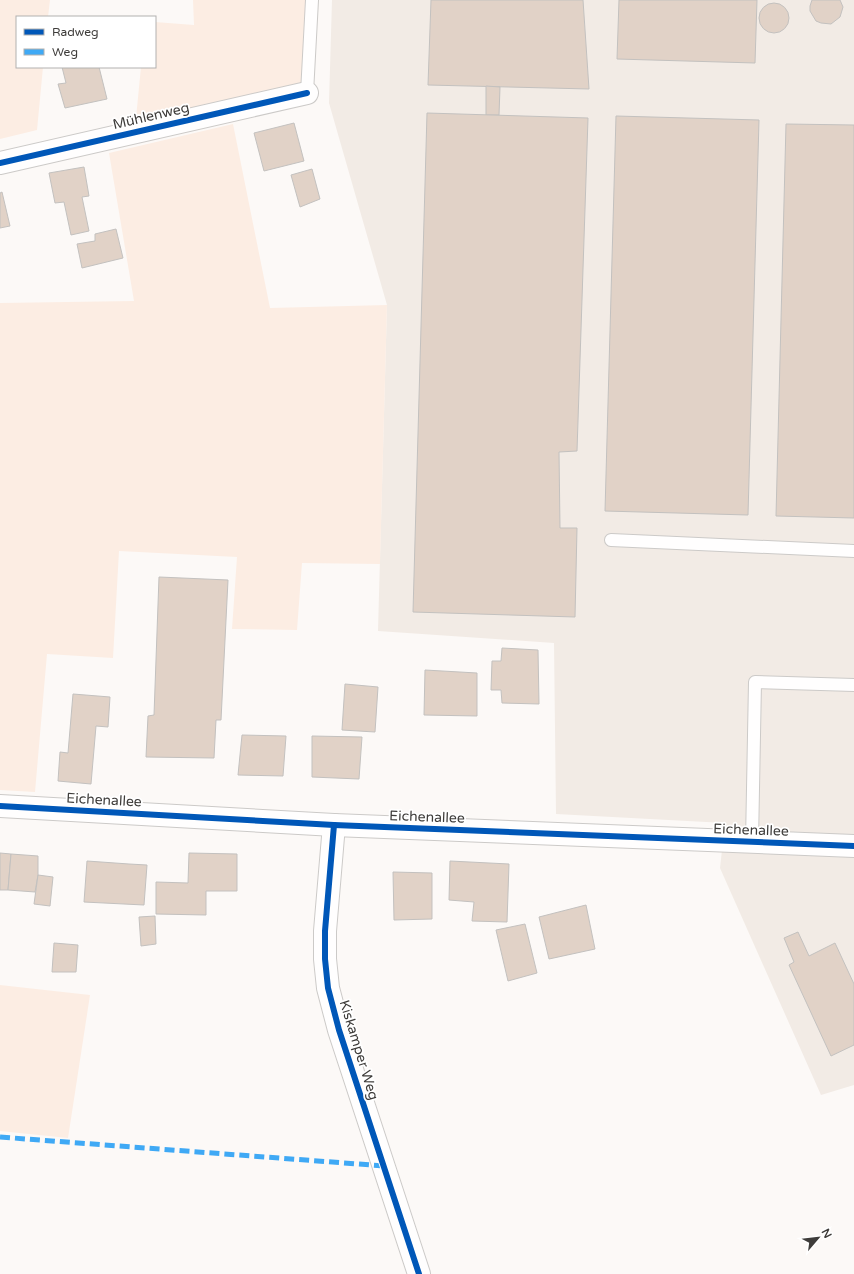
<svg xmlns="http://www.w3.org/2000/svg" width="854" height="1274" font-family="'Varela Round',sans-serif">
	<rect width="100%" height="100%" fill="#fcf9f7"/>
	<polygon fill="#f2ebe5" points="332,0 854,0 854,1085 821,1095 720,868 725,823 556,814 554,643 378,631 387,305 329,103"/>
	<g fill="#fcede3">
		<polygon points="0,0 50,0 48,17 17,17 17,67 43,67 37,130 0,139"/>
		<polygon points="193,0 311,0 308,87 136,118 141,67 155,67 155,22 194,25"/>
		<polygon points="233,124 270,308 387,305 380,564 302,563 297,630 232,629 237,557 119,551 113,658 47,654 35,792 0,790 0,303 134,301 109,153"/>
		<polygon points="0,985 90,995 68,1138 0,1131"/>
	</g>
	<g fill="#e1d2c7" stroke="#c3c1bf">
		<polygon points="431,0 583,0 589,89 428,85"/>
		<polygon points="619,0 757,0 755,63 617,59"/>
		<polygon points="812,0 840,0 843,7 840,17 831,24 821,23 816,21 810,11 810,6"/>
		<circle cx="774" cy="18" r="15"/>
		<polygon points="62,67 99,67 107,99 65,108 58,84 66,83"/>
		<polygon points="486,86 500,87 499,115 486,115"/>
		<polygon points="427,113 588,118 577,451 559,452 560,528 577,528 575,617 413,612"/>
		<polygon points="616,116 759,120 748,515 605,511"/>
		<polygon points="294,123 304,161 264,171 254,133"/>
		<polygon points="786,124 854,125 854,518 776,516"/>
		<polygon points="84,167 89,196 82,197 89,231 71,235 64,202 55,203 49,173"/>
		<polygon points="312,169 320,199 300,207 291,175"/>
		<polygon points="2,192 10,226 0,228 0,193"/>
		<polygon points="116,229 123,258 82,268 77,244 95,241 95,234"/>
		<polygon points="159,577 228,580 221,720 216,720 214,758 146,757 148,716 154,715"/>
		<polygon points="502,648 538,650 539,704 502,703 501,690 491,690 492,661 501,661"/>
		<polygon points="425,670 477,673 477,716 424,715"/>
		<polygon points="345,684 378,687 375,732 342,730"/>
		<polygon points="73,694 110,697 108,727 96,726 91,784 58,781 60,752 68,753"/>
		<polygon points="242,735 286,736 283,776 238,775"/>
		<polygon points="312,736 362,737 359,779 312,777"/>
		<polygon points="0,853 11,854 8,890 0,890"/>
		<polygon points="189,853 237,854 237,891 206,891 206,915 156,914 156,882 188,883"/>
		<polygon points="11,854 38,856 38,875 35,892 8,890"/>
		<polygon points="87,861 129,864 147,865 144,905 84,902"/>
		<polygon points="450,861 509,864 507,922 472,921 474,902 449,900"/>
		<polygon points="393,872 432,873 432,919 394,920"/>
		<polygon points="38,875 53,877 50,906 34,904"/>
		<polygon points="586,905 595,949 549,959 539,917"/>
		<polygon points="155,916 156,944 141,946 139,917"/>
		<polygon points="525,924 537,973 508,981 496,930"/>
		<polygon points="798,932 809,956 835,943 854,984 854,1045 831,1056 789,965 794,962 784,938"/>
		<polygon points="54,943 78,945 76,972 52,972"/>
	</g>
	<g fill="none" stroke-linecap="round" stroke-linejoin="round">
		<defs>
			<g id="lane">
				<polyline points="307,93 312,0"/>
				<polyline points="611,540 854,551"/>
				<polyline points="752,842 755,682 854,685"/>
			</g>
			<g id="street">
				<polyline points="0,163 307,93"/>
				<polyline points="334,825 325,931 325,959 328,988 339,1030 419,1274"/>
			</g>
			<polyline id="secondary" points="0,806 334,825 854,846"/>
		</defs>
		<use href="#lane" stroke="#cccac8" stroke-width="14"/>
		<use href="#street" stroke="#cccac8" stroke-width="24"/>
		<use href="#secondary" stroke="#cccac8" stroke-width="24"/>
		<use href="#lane" stroke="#fffefe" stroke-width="12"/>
		<use href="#street" stroke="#fffefe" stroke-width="22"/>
		<use href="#secondary" stroke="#fffefe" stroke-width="22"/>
		<polyline stroke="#3fa9f5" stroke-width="5" stroke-dasharray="10 5" stroke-linecap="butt" points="0,1137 384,1166"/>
		<defs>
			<g id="cycleway">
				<polyline points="0,163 307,93"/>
				<polyline points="0,806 334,825 854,846"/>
				<polyline points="334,825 325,931 325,959 328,988 339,1030 419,1274"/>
			</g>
		</defs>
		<use href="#cycleway" stroke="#fff" stroke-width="8"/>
		<use href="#cycleway" stroke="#0057b8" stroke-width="6"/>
	</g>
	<g text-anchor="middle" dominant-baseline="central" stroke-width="3.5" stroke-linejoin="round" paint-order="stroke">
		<g font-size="14" fill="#3e3c3a" stroke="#fff">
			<text transform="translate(151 116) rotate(-13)">Mühlenweg</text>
			<text transform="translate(104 800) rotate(3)">Eichenallee</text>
			<text transform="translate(427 817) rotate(2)">Eichenallee</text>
			<text transform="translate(751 830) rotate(2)">Eichenallee</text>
			<text transform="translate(359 1050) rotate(73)">Kiskamper Weg</text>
		</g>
	</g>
	<rect x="16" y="16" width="140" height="52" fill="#ffffff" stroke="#b2b1b0"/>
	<rect x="24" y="29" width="20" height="6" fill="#0057b8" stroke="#b2b1b0"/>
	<text x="52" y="36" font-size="12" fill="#3e3c3a">Radweg</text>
	<rect x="24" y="49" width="20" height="6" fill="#3fa9f5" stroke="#b2b1b0"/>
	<text x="52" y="56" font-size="12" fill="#3e3c3a">Weg</text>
	<g transform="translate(818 1238) rotate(62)" stroke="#ffffff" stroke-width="3" paint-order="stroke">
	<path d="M0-3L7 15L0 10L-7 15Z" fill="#3e3c3a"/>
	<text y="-6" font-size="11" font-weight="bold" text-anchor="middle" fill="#3e3c3a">N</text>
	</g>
</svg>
